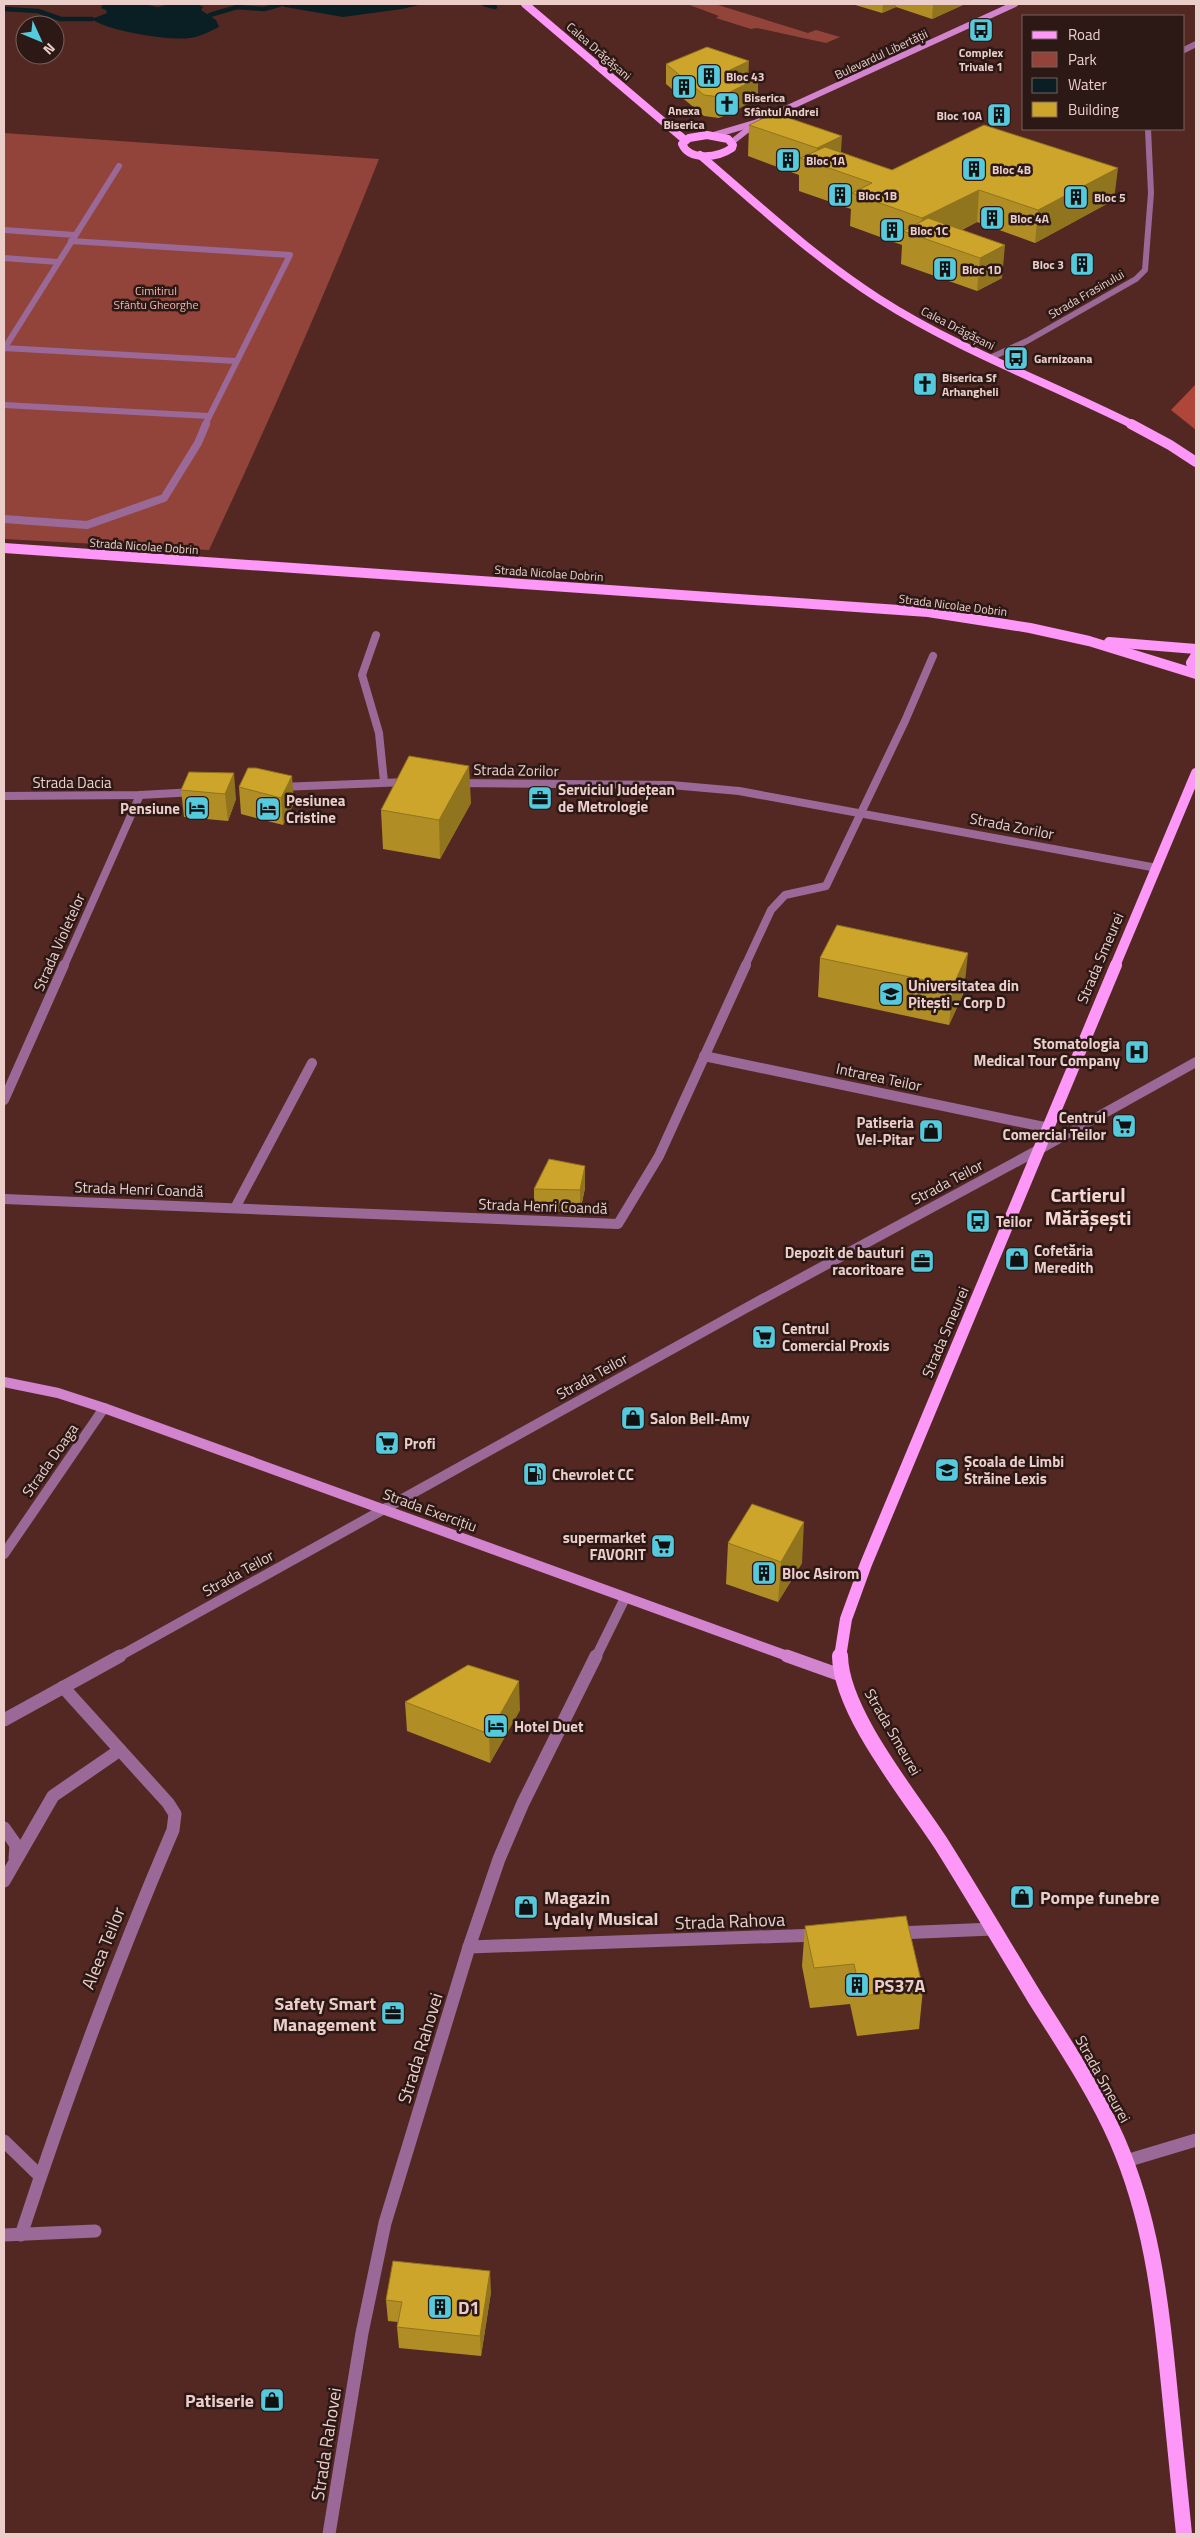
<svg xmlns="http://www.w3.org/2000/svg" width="1200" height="2538" font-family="'Titillium Web',sans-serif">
	<rect width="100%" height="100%" fill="#532823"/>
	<g fill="#92443a">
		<polygon points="687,4 715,4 808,33 816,30 840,37 826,43 757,28 751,29 716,18 719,16"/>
		<path d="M4,133L379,159C327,291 269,421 209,550L4,539Z"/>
	</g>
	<polygon fill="#ae463a" points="1196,384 1196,430 1171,410"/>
	<g fill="#0a1f23">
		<path d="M103,4H143L158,7L170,4H197L203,7L201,10L216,20L219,27C211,31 199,37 190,38C171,41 106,31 92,19L107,13L106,10L101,8Z"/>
		<polygon points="280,4 423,4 402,9 343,17 285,7 279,5"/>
	</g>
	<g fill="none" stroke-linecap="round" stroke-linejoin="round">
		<g stroke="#0a1f23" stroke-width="4.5">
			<polyline points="484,4 495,7"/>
			<polyline points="4,9 38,11 61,19 92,19"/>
			<polyline points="210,15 237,7 264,9 279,5"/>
		</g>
		<g stroke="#9b6997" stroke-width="6">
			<polyline points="4,230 75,235"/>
			<polyline points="71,241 290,255 205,425"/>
			<polyline points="4,258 58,262"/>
			<polyline points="4,348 236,361"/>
			<polyline points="4,349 119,166"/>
			<polyline points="4,405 209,416"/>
		</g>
		<polyline stroke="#9b6997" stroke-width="8" points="4,519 87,525 164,498 198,443 206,424"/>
		<g stroke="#9b6997" stroke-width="6">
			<polyline points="1184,50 1196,44"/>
			<polyline points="990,358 1027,341 1136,279 1145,270 1151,193 1148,129"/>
		</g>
		<g stroke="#9b6997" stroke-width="8">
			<polyline points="376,635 362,675 379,733 384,782"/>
			<polyline points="457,783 671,785 739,791 1157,868"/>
			<polyline points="280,787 407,782"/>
			<polyline points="4,796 140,795 195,792"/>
			<polyline points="64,966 140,795"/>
			<polyline points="745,966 771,910 785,895 826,886 905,721 933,656"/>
		</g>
		<g stroke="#9b6997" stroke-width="10">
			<polyline points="704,1056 1049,1128"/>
			<polyline points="4,1100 64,965"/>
			<polyline points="1040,1149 1196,1062"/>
			<polyline points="4,1199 618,1224 659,1156 746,965"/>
			<polyline points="235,1208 312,1063"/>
			<polyline points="4,1554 104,1408"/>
			<polyline points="596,1657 625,1598"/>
		</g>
		<g stroke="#9b6997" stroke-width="13">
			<polyline points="4,1828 16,1845 15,1858"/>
			<polyline points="4,1881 53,1796 120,1750"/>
			<polyline points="897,1933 993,1929"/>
			<polyline points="469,1947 818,1935"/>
			<polyline points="4,2141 40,2176"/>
			<polyline points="1126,2161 1196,2140"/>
			<polyline points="4,2235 95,2231"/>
			<path d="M21,2235C66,2098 116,1963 173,1830L175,1814L168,1803L63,1687"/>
			<polyline points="329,2534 362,2333 385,2223 469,1947 499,1859 523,1803 596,1656"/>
		</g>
		<polyline stroke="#9b6997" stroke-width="10" points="118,1657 746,1308 1040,1149"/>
		<polyline stroke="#9b6997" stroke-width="13" points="4,1720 120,1656"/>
		<g stroke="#d284ce" stroke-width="6">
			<polyline points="714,135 755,123 1015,4"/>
			<polyline points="732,142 751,127"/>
		</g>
		<polyline stroke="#d284ce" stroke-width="10" points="4,1382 58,1393 104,1408 790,1657"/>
		<polyline stroke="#d284ce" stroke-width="13" points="787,1656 843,1676"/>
		<g stroke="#fd98f8" stroke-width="8">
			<polyline points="525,4 685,140"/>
			<path d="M707,135L728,139L733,145L732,148C719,157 690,162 682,144L689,138Z"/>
			<path d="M700,155C758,205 815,258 879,299C959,350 1049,383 1133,425"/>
		</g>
		<g stroke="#fd98f8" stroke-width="10">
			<polyline points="1131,424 1170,445 1196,462"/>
			<polyline points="4,548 928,612 1030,628 1089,641 1196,674"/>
			<polyline points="1109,642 1196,649"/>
			<polyline points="1196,655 1191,663 1196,672"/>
			<polyline points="1115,966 1196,773"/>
		</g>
		<polyline stroke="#fd98f8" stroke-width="12" points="840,1657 846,1619 866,1564 1116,965"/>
		<path stroke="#fd98f8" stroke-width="16" d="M840,1656C841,1713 911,1797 942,1845C974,1896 1004,1947 1035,1998C1064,2044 1095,2090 1117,2140C1150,2216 1160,2294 1168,2375C1173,2428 1179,2481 1184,2534"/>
	</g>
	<g fill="#b08e25">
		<polygon points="852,4 965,4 932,19 896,7 882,13"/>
		<polygon points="666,64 749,76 758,99 719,118 704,116 666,84"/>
		<polygon points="749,125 841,152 892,170 1114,200 1035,243 977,222 962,230 1002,278 977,291 901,264 902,245 850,226 851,209 799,191 799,175 748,156"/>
		<polygon points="248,768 294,803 283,825 241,814 239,787"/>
		<polygon points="189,772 236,799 228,821 184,817 181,790"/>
		<polygon points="471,803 440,859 383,849 381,810"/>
		<polygon points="837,925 964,992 949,1025 818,997 820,958"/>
		<polygon points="585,1166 585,1188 580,1212 534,1211 534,1189"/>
		<polygon points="728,1543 802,1563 778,1602 726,1584"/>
		<polygon points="405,1702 520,1710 490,1763 407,1731"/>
		<polygon points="805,1926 923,1989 919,2029 857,2036 850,2004 810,2008 802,1966"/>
		<polygon points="491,2292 481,2356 399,2348 397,2327 398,2322 388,2321 386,2300"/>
	</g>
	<g fill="#90741e">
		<polygon points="883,4 896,4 896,7 882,13"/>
		<polygon points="933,4 965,4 932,19"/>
		<polygon points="749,61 748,82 730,70"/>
		<polygon points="758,78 758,99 719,118 720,97"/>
		<polygon points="842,136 840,168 816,164 817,148"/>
		<polygon points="1118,168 1114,200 1035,243 1038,210"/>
		<polygon points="979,190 977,222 937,242 921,237 922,218"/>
		<polygon points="1005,245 1002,278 977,291 980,258"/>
		<polygon points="469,766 471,803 440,859 439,820"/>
		<polygon points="234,773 236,799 228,821 225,794"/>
		<polygon points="292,776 294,803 283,825 281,798"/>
		<polygon points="968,953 964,992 949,1025 953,986"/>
		<polygon points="585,1166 585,1188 580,1212 580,1190"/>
		<polygon points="804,1522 802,1563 778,1602 781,1562"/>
		<polygon points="519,1681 520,1710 490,1763 489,1734"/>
		<polygon points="490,2271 491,2292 481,2356 480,2336"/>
	</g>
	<g fill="#cda52b" stroke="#90741e">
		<polygon points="707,47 749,61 730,70 758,78 720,97 704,95 666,64"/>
		<polygon points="774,113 842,136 817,148 749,125"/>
		<polygon points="984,125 1118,168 1038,210 979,190 922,218 852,193 872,183 800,158 825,147 892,170"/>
		<polygon points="928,218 1005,245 980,258 903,231"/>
		<polygon points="409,756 469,766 439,820 381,810"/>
		<polygon points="248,768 256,768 292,776 281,798 239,787"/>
		<polygon points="189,772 234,773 225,794 181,790"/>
		<polygon points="837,925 968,953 953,986 820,958"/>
		<polygon points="549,1159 585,1166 580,1190 534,1189"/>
		<polygon points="752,1504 804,1522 781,1562 728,1543"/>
		<polygon points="468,1665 519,1681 489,1734 405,1702"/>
		<polygon points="906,1916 923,1989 861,1996 854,1964 814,1968 805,1926"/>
		<polygon points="393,2261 490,2271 480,2336 397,2327 402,2302 386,2300"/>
	</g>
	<defs>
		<symbol id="bus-square" viewBox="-11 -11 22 22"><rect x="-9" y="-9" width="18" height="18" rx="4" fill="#54cadc" stroke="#2c1815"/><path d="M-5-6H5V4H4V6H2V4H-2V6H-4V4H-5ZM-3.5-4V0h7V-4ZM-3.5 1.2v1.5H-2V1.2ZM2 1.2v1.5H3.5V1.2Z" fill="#111"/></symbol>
		<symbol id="building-square" viewBox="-11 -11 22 22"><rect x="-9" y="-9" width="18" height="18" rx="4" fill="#54cadc" stroke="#2c1815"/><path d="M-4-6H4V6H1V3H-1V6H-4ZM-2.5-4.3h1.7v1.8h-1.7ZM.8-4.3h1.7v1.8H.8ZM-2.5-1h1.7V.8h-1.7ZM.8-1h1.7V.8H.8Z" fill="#111"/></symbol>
		<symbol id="church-square" viewBox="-11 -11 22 22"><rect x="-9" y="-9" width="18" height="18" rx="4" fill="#54cadc" stroke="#2c1815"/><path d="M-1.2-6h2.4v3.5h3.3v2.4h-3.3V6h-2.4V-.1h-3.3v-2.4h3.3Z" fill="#111"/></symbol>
		<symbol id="office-square" viewBox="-11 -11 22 22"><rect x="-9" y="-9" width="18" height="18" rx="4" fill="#54cadc" stroke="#2c1815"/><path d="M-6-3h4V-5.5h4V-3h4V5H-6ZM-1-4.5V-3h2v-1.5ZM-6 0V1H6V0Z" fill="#111"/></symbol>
		<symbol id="hotel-square" viewBox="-11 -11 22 22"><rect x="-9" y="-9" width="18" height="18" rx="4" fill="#54cadc" stroke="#2c1815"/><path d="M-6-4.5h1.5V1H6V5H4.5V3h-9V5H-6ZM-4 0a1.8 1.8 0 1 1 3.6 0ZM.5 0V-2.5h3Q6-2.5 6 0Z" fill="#111"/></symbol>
		<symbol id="university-square" viewBox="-11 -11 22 22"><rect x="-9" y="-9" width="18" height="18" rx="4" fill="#54cadc" stroke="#2c1815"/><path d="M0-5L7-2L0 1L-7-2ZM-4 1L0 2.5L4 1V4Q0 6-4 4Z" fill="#111"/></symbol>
		<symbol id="hospital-square" viewBox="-11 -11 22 22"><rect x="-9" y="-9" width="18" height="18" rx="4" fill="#54cadc" stroke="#2c1815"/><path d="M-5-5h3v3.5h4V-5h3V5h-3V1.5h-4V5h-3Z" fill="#111"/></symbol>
		<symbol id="supermarket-square" viewBox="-11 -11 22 22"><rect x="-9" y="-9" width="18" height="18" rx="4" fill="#54cadc" stroke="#2c1815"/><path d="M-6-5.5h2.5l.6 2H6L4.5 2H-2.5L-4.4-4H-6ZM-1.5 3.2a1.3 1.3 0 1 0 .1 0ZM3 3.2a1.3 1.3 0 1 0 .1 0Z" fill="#111"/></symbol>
		<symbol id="shop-square" viewBox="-11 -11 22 22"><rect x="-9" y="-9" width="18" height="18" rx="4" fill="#54cadc" stroke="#2c1815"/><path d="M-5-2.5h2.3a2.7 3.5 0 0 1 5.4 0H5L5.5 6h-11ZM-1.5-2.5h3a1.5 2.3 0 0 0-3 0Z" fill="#111"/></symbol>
		<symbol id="school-square" viewBox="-11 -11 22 22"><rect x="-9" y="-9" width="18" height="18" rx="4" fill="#54cadc" stroke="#2c1815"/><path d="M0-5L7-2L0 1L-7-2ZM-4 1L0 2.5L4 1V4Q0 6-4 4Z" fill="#111"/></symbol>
		<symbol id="fuel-square" viewBox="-11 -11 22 22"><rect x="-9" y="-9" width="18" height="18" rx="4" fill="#54cadc" stroke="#2c1815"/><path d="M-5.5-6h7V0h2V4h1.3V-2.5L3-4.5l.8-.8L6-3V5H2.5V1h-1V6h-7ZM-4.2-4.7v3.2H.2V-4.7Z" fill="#111"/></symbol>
	</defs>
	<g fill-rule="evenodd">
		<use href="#bus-square" x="967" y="16" width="28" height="28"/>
		<use href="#building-square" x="695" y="62" width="28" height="28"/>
		<use href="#building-square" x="670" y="73" width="28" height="28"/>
		<use href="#church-square" x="713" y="90" width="28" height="28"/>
		<use href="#building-square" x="985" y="101" width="28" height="28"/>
		<use href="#building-square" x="774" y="146" width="28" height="28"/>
		<use href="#building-square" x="960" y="155" width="28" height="28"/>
		<use href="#building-square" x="826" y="181" width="28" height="28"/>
		<use href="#building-square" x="1062" y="183" width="28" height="28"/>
		<use href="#building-square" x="978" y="204" width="28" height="28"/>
		<use href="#building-square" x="878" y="216" width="28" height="28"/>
		<use href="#building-square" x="1068" y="250" width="28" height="28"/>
		<use href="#building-square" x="931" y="255" width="28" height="28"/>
		<use href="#bus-square" x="1002" y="344" width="28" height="28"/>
		<use href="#church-square" x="911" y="370" width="28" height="28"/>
		<use href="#office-square" x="526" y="784" width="28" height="28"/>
		<use href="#hotel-square" x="183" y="794" width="28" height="28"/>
		<use href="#hotel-square" x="254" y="795" width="28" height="28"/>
		<use href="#university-square" x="877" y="980" width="28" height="28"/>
		<use href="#hospital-square" x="1123" y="1038" width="28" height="28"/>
		<use href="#supermarket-square" x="1110" y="1112" width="28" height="28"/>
		<use href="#shop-square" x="917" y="1117" width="28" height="28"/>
		<use href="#bus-square" x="964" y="1207" width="28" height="28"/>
		<use href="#shop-square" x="1003" y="1245" width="28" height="28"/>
		<use href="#office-square" x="908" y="1247" width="28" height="28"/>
		<use href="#supermarket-square" x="750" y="1323" width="28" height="28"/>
		<use href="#shop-square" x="619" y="1404" width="28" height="28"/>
		<use href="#supermarket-square" x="373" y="1429" width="28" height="28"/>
		<use href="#school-square" x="933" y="1456" width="28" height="28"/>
		<use href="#fuel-square" x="521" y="1460" width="28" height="28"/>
		<use href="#supermarket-square" x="649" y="1532" width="28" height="28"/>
		<use href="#building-square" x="750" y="1559" width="28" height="28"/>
		<use href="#hotel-square" x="482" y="1712" width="28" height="28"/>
		<use href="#shop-square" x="1008" y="1883" width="28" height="28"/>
		<use href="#shop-square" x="512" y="1893" width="28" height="28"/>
		<use href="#building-square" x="843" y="1971" width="28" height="28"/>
		<use href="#office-square" x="379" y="1999" width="28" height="28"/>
		<use href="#building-square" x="426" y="2293" width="28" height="28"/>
		<use href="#shop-square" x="258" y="2386" width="28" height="28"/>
	</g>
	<g text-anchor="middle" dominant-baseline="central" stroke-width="5" stroke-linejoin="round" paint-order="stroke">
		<g font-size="12" fill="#ebceca" stroke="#2c1815">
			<text transform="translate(599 51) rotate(41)">Calea Drăgășani</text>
			<text transform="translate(881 54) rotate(-25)">Bulevardul Libertății</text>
			<text transform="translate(1086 294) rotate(-30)">Strada Frasinului</text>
			<text transform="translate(958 328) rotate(27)">Calea Drăgășani</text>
			<text transform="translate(144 546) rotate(4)">Strada Nicolae Dobrin</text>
			<text transform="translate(549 573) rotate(4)">Strada Nicolae Dobrin</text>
			<text transform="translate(953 605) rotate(7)">Strada Nicolae Dobrin</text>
		</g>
		<g font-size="12" font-weight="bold" fill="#ebceca" stroke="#2c1815" text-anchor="start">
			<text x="981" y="52" text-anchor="middle">Complex<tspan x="981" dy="14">Trivale 1</tspan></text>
			<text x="726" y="76">Bloc 43</text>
			<text x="744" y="97">Biserica<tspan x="744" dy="14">Sfântul Andrei</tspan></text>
			<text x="684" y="110" text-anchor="middle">Anexa<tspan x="684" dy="14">Biserica</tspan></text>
			<text x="982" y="115" text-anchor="end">Bloc 10A</text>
			<text x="806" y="160">Bloc 1A</text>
			<text x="992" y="169">Bloc 4B</text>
			<text x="858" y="195">Bloc 1B</text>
			<text x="1094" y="197">Bloc 5</text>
			<text x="1010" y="218">Bloc 4A</text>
			<text x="910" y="230">Bloc 1C</text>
			<text x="1064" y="264" text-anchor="end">Bloc 3</text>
			<text x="962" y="269">Bloc 1D</text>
			<text x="1034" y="358">Garnizoana</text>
			<text x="942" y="377">Biserica Sf<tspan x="942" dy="14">Arhangheli</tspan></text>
		</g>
		<g font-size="12" fill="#edb5ac" stroke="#2c1815">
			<text x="156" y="290">Cimitirul<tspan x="156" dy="14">Sfântu Gheorghe</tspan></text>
		</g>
		<g font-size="15" fill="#ebceca" stroke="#2c1815">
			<text transform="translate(516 770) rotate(1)">Strada Zorilor</text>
			<text x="72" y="782">Strada Dacia</text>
			<text transform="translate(1012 826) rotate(11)">Strada Zorilor</text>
			<text transform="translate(59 942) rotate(-66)">Strada Violetelor</text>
			<text transform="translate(1100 958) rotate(-67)">Strada Smeurei</text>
			<text transform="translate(879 1077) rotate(12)">Intrarea Teilor</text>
			<text transform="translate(947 1182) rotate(-28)">Strada Teilor</text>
			<text transform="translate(139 1189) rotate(2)">Strada Henri Coandă</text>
			<text transform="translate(543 1206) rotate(2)">Strada Henri Coandă</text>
			<text transform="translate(945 1332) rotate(-67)">Strada Smeurei</text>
			<text transform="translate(592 1376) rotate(-29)">Strada Teilor</text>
			<text transform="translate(50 1460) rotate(-55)">Strada Doaga</text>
			<text transform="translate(430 1510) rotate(20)">Strada Exercițiu</text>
			<text transform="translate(238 1573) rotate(-29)">Strada Teilor</text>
			<text transform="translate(893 1732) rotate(60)">Strada Smeurei</text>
			<text transform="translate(1103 2079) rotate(61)">Strada Smeurei</text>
		</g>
		<g font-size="15" font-weight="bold" fill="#ebceca" stroke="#2c1815" text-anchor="start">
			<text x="558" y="789">Serviciul Județean<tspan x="558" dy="17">de Metrologie</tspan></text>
			<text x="286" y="800">Pesiunea<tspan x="286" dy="17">Cristine</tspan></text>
			<text x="180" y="808" text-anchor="end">Pensiune</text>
			<text x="908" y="985">Universitatea din<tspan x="908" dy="17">Pitești - Corp D</tspan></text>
			<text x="1120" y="1043" text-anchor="end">Stomatologia<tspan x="1120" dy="17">Medical Tour Company</tspan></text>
			<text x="1106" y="1117" text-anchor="end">Centrul<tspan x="1106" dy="17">Comercial Teilor</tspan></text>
			<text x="914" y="1122" text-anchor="end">Patiseria<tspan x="914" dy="17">Vel-Pitar</tspan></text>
			<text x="996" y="1221">Teilor</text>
			<text x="1034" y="1250">Cofetăria<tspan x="1034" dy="17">Meredith</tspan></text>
			<text x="904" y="1252" text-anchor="end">Depozit de bauturi<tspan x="904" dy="17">racoritoare</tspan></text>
			<text x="782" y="1328">Centrul<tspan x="782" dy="17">Comercial Proxis</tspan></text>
			<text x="650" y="1418">Salon Bell-Amy</text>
			<text x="404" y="1443">Profi</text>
			<text x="964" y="1461">Școala de Limbi<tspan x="964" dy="17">Străine Lexis</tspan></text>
			<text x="552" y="1474">Chevrolet CC</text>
			<text x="646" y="1537" text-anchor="end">supermarket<tspan x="646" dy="17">FAVORIT</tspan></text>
			<text x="782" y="1573">Bloc Asirom</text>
			<text x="514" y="1726">Hotel Duet</text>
		</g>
		<g font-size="18" font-weight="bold" fill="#ebceca" stroke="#2c1815" text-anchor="start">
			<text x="544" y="1897">Magazin<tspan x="544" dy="21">Lydaly Musical</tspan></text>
			<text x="1040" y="1897">Pompe funebre</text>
			<text x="874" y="1985">PS37A</text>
			<text x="376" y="2003" text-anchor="end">Safety Smart<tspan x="376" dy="21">Management</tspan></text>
			<text x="458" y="2307">D1</text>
			<text x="254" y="2400" text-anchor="end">Patiserie</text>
		</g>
		<g font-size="18" fill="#ebceca" stroke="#2c1815">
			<text transform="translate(730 1921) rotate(-2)">Strada Rahova</text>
			<text transform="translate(103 1948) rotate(-68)">Aleea Teilor</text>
			<text transform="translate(420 2048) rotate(-73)">Strada Rahovei</text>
			<text transform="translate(326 2444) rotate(-81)">Strada Rahovei</text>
		</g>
		<g font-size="20" font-weight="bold" fill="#f7d5d0" stroke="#2c1815">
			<text x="1088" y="1194">Cartierul<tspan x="1088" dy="23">Mărășești</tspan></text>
		</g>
	</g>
	<rect width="1200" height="2538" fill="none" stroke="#ebceca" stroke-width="10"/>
	<rect x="1022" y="15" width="162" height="115" fill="#2c1815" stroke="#78615d"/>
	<rect x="1032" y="31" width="25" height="8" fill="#fd98f8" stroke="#78615d"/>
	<text x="1068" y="40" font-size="15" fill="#ebceca">Road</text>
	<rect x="1032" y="52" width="25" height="15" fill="#92443a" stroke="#78615d"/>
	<text x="1068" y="65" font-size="15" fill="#ebceca">Park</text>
	<rect x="1032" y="78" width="25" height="15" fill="#0a1f23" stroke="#78615d"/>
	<text x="1068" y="90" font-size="15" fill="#ebceca">Water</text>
	<rect x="1032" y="102" width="25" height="15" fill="#cda52b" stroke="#78615d"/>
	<text x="1068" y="115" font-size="15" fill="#ebceca">Building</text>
	<g transform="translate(40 40) rotate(134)"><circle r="24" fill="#2c1815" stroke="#78615d"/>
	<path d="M0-4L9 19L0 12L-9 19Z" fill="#54cadc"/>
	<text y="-8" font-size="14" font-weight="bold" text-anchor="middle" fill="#ebceca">N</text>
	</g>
</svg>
